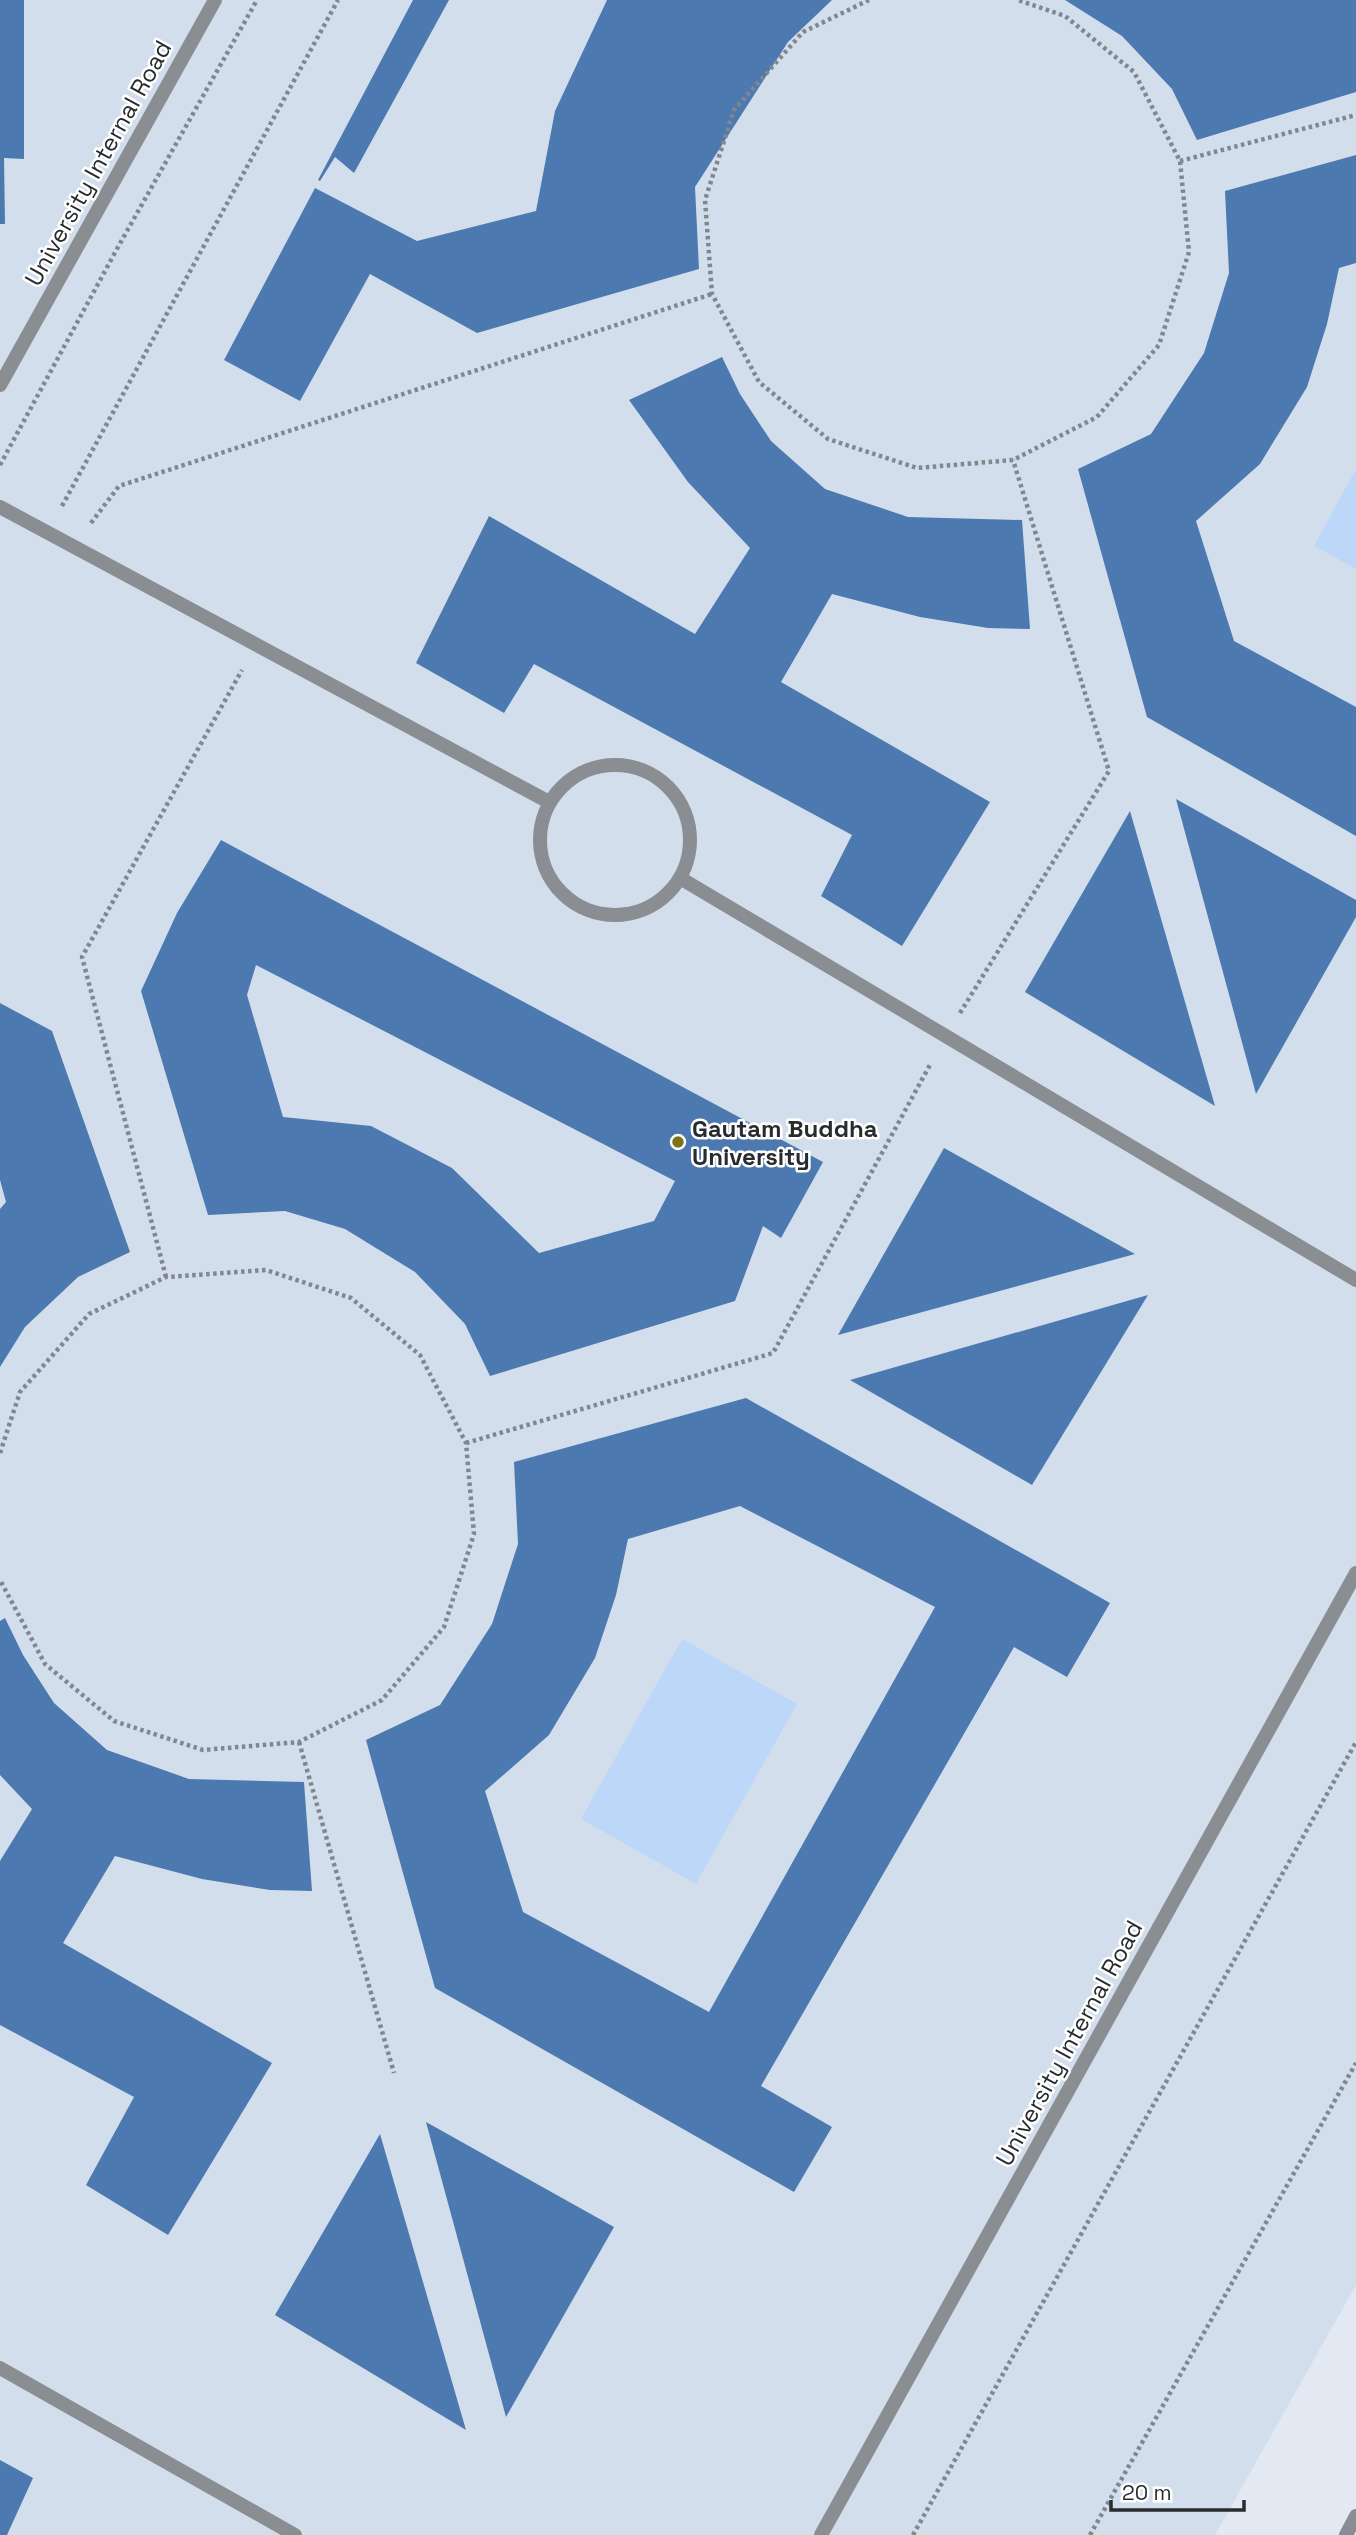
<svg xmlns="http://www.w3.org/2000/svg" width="1356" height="2535" font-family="'Space Grotesk',sans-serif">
	<rect width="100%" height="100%" fill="#e2e9f2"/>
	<polygon fill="#d3deed" points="0,0 1356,0 1356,2285 1215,2535 0,2535"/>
	<g fill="#bdd7f9">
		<polygon points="1356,469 1356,569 1314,546"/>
		<polygon points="682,1639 797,1704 696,1884 581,1819"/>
	</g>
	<g fill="#4c79af" fill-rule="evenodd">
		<polygon points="0,0 24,0 24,159 4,158 5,224 0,224"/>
		<polygon points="413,0 449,0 354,173 335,157 320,181 318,180"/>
		<polygon points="607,0 832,0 788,42 695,187 699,269 477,333 370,274 300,401 224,360 315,188 417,241 536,211 555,111"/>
		<polygon points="1065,0 1356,0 1356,92 1197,140 1172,89 1122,36"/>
		<polygon points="1356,155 1356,263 1339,268 1327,324 1307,387 1260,464 1196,521 1234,641 1356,707 1356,836 1147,717 1078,469 1151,434 1204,353 1229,273 1225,191"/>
		<polygon points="722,357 740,394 771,441 825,489 908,517 1022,520 1030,629 988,628 920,617 832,594 781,682 990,802 902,946 821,896 852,835 534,664 504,713 416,663 489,516 695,634 750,548 688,482 629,400"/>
		<polygon points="1176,799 1356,900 1356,917 1256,1094"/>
		<polygon points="1130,811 1215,1106 1025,992"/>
		<path d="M221,840L823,1162L781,1238L763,1226L735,1301L490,1376L465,1324L415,1272L345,1229L285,1211L208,1215L141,991L177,913ZM256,965L675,1181L654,1221L539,1253L452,1168L371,1126L283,1117L247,995Z"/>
		<polygon points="0,1003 52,1031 130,1252 78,1277 25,1327 0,1367 0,1209 6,1202 0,1180"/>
		<polygon points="944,1148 1135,1254 838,1335"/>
		<polygon points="1148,1295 1032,1485 850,1380"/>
		<path d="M746,1398L1110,1603L1067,1677L1014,1647L761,2086L832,2127L794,2192L435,1988L366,1740L440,1705L492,1624L518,1544L514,1462ZM740,1506L935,1607L709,2012L523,1912L485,1791L549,1735L595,1658L616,1595L628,1539Z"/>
		<polygon points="5,1618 23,1655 54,1703 107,1750 189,1779 304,1782 312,1891 270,1890 202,1879 115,1856 63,1943 272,2063 168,2235 86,2185 134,2097 0,2025 0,1861 32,1809 0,1775 0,1621"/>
		<polygon points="426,2122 614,2227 506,2417"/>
		<polygon points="380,2134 466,2430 275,2315"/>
		<polygon points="0,2460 33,2478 7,2535 0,2535"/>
	</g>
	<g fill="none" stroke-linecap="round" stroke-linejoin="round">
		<g stroke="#82878d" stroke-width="4.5" stroke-dasharray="3.5 3.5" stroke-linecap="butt">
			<polyline points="869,0 803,32 734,110 705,200 712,294 759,382 828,439 917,468 1013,460 1097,417 1159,345 1189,252 1180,161 1134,72 1065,16 1018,0"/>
			<polyline points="1180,161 1356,115"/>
			<polyline points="0,465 118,247 257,0"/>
			<polyline points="62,506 338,0"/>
			<polyline points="91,523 119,486 712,294"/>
			<polyline points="960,1013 1109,771 1013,460"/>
			<polyline points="166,1277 82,957 242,670"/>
			<polyline points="466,1443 773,1353 931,1063"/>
			<polyline points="0,1453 20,1392 89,1314 166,1277 266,1270 351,1298 420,1355 466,1443 474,1534 444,1627 382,1700 299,1742 203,1750 114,1721 45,1664 0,1580"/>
			<polyline points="299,1742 394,2073"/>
			<polyline points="913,2535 1356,1742"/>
			<polyline points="1090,2535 1356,2063"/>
		</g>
		<g stroke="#8a8d91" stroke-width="14">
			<polyline points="0,385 215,0"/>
			<polyline points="0,507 549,802"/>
			<circle cx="615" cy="840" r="75"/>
			<polyline points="680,878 1356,1280"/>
			<polyline points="0,2368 295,2535"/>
			<polyline points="821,2535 1356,1573"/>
		</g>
		<polyline stroke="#8a8d91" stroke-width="14" points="1346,2535 1356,2516"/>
	</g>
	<circle fill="#7d7417" stroke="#fff" stroke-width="2.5" cx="678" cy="1142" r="7"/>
	<g text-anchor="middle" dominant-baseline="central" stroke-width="5" stroke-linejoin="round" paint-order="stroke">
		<g font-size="24" fill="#292c2f" stroke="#fff">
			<text transform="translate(98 163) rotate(-61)">University Internal Road</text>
			<text transform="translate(1069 2043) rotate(-61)">University Internal Road</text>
		</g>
		<g font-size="24" font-weight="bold" fill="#292c2f" stroke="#fff" text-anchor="start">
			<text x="692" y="1128">Gautam Buddha<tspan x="692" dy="28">University</tspan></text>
		</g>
	</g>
	<path d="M1111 2500v10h133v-10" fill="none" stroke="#292c2f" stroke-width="3.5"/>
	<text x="1122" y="2500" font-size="21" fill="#292c2f" stroke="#ffffff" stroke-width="5" paint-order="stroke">20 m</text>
</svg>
